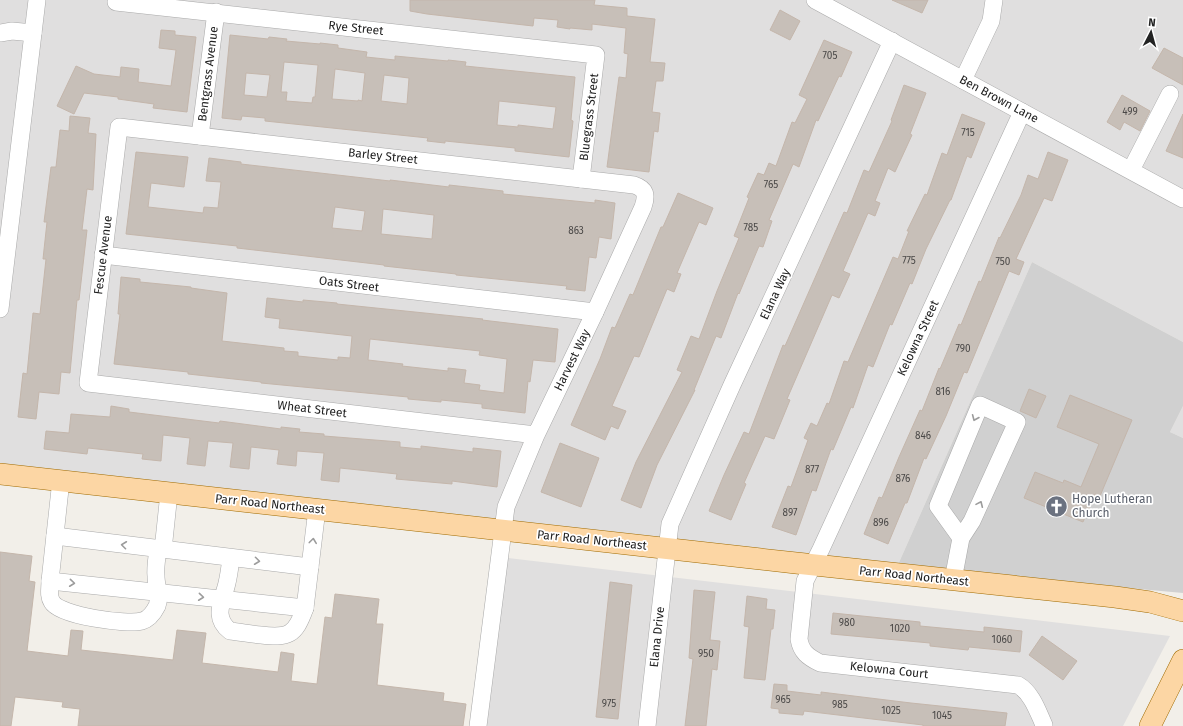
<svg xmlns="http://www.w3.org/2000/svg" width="1183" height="726" font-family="'Fira Sans',sans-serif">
	<rect width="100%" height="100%" fill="#f2efe9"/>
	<g fill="#e0dfdf">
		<polygon points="0,0 1183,0 1183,342 1032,262 897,567 0,466"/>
		<polygon points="1183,406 1183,438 1170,432"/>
		<polygon points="492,556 1170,636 1123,726 473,726"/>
	</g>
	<polygon fill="#d0d0d0" points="1032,262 1183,342 1183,406 1170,432 1183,438 1183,593 897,567"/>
	<g fill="#c7bfb8" stroke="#c4b6ab" fill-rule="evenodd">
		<polygon points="410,0 595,0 594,5 627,8 627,16 655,19 650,62 665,63 663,81 656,81 652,112 660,113 658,132 654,131 649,172 607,167 619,77 626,78 628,54 624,53 626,28 592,24 592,30 570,28 570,29 557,27 558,20 534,18 533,26 427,14 410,11"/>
		<polygon points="892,0 928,0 922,13"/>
		<polygon points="780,10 800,21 790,40 770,30"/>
		<polygon points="161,30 175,31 175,35 196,37 187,112 153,108 154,104 118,99 118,97 84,93 74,114 57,106 76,66 94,74 120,77 121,67 139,69 138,82 171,86 176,50 159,48"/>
		<path d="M230,35L268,39L269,37L287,39L286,41L320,44V43L338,45V48L367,52L366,57L395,60V56L448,61V60L466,62L465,66L575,77L571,120L573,121L569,157L515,151V148L445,141V143L427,141L428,138L265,121V118L242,116L241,120L222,118ZM284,62L318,65L315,97H313L312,103L286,101L287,92H281ZM335,69L365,73L362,101L358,100V101L332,99ZM246,73L270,75L267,97L244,95ZM384,75L409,78L407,104L381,101ZM499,101L556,107L553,129L518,125V127L497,125Z"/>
		<polygon points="824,40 852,52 841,77 839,76 818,121 816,120 799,167 793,164 769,220 772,221 763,247 759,246 739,294 738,293 721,338 716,336 694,390 695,390 657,465 641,508 621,500 636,462 682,372 677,370 691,336 699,339 717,291 739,238 734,236 749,198 747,197 758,173 764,175 769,163 776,166 792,122 795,123 807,99 799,95"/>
		<polygon points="1164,48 1183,58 1183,85 1152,68"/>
		<polygon points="904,85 926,93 910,134 912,135 895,172 888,168 875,201 880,203 875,216 868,213 843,271 850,274 839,298 832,295 787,399 790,400 774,439 765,436 744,483 746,484 731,520 709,511 724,475 744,432 749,434 783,345 785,346 844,212 847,213 864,170 869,172 892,121 891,120"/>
		<polygon points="1122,95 1150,111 1140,131 1124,122 1120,130 1107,122"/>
		<polygon points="962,114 985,123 971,158 967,156 951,200 950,200 926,249 912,284 910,283 892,325 890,324 873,367 868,365 853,408 851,407 833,450 831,449 816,491 812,490 796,535 772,527 788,486 791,487 808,440 804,438 811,423 817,426 827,403 829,404 844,361 848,362 893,257 898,259 909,231 907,231 925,194 927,195 942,153 947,155"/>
		<polygon points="1183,114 1183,158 1166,151"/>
		<polygon points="70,116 90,118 88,133 96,134 93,190 87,189 82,230 87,230 79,300 77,300 70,373 61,372 59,394 39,392 36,419 18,417 23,373 27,374 33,313 40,314 46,259 43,259 47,222 44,222 51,167 56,167 60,130 69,131"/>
		<path d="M136,152L188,157L184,187L151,183L148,207L203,213L204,207L218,208L221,182L206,181L209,158L241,162V164L390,181V180L449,187V185L503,191V194L595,203V200L615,203L611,239L599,237L596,258L589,257L585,291L566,289L567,286L456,275V274L384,266V265L237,248V246L126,234ZM335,207L365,211L362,231L332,228ZM383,209L434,215L432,239L381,234Z"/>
		<polygon points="1048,152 1068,160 1052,201 1044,198 1016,259 1024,262 1019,275 1009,271 967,373 964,372 946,416 926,459 924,458 907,503 905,503 888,544 864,534 879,497 882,498 899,457 920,410 922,411 939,368 940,369 959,324 961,325 979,281 981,282 999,237 1000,238 1021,195 1028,175 1038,179"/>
		<polygon points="678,193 713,208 706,225 699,222 677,273 681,274 674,292 667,289 639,357 634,356 612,406 626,411 618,429 611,426 605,440 571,425 600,359 612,327 615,328 630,294 633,295 661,227 663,227"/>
		<path d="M121,277L140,279V282L191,287V288L227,293L222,341L284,348V351L298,352V356L338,360V357L350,358L352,336L279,328L280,319L265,317L267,298L303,302V300L337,303V304L483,319L482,320L558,329L555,362L533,360L530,382L528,381L525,413L482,408V404L441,400V402L408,399V397L261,383V382L188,374V372L114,364L120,314H118ZM370,339L480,351L479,355L507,359L504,393L479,390L480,385L464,383L466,370L448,368V371L402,366L403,364L368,360Z"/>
		<polygon points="1029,389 1046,396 1036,418 1020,411"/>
		<polygon points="1070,395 1132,420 1100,496 1095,494 1083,522 1024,498 1035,472 1063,483 1064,480 1081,487 1099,444 1057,427"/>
		<polygon points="111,406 129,409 129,412 219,423 220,421 281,429 281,427 300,429 299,432 324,434 324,436 400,442 400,447 421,449 421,446 473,452 473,448 501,451 497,487 452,481 452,484 396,479 397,474 340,468 339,482 321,480 324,453 297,451 296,466 277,464 279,450 251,447 249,469 230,467 233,443 208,441 205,466 187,464 190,438 163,435 161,461 142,459 143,454 88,448 87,454 44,449 46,431 69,433 71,414 110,417"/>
		<polygon points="560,443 599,458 581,507 541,492"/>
		<polygon points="0,552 32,556 29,581 35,582 27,651 68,656 71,630 83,631 81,650 173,660 177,630 206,633 202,663 278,672 281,652 294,654 291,681 317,684 325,617 332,618 335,594 379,599 376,624 383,624 377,685 444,693 443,701 466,704 463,726 78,726 80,709 62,707 63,702 15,697 11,726 0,726"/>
		<polygon points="610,582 632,585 618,719 596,717"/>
		<polygon points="694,590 715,592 710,640 720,641 717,670 712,669 706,726 685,726 693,659 689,658"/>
		<polygon points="747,596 767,599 766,609 775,610 773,629 771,629 765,680 744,678 749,627 744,626"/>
		<polygon points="833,613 920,622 920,626 984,632 984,627 1022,631 1020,652 969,647 968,650 930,646 930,643 831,634"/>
		<polygon points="1042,636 1077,661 1063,680 1029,655"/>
		<polygon points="774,684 787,685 787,691 821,695 821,692 911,703 1007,713 1005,726 923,726 923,725 804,711 803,715 779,713 779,709 771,708"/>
	</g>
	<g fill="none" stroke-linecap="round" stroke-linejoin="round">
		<defs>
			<g id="minor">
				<polyline points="815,0 1183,199"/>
				<polyline points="116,2 596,55 581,179"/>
				<polyline points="0,33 12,31 33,33"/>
				<polyline points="963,80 991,21 994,0"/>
				<path d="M1022,112L821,549L805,581L799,639C801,652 808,657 820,663L1018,685C1032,693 1038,712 1044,725"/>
				<polyline points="200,136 216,12"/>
				<polyline points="1131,170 1170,94"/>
				<polyline points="103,255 595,312"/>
				<polyline points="0,309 37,0"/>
				<polyline points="61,480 50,581 305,608 317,509"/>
				<polyline points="55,536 310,567"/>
				<polyline points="163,550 169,493"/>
				<path d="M231,558C230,566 229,575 227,583C223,601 212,617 230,631C240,632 250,634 261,635C288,638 295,636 305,608"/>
				<polyline points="953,580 961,538 972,521 1017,422 980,405 938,506 961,538"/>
				<path d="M50,581C50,588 48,596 52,602C60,616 127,625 142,621C149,619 154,612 157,606C161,596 156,587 156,576C155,567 157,558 158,549"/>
				<path d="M478,726L506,507L536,435L595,312L643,207C647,195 646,189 634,185L119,127L88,383L536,435"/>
				<polyline points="647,726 670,524 732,385 892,41"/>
			</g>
			<g id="major">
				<polyline points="0,474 796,563 1115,597 1150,602 1183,611"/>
				<polyline points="1150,726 1183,660"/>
			</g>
		</defs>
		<use href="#minor" stroke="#a9a9a9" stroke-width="18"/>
		<use href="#major" stroke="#a06b00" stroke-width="22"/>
		<use href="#minor" stroke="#fff" stroke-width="17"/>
		<use href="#major" stroke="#fcd6a4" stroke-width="21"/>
	</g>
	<defs><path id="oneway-chevron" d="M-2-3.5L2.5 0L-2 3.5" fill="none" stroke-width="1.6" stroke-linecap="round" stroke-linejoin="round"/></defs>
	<g stroke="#9c9c9c">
		<use href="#oneway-chevron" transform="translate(975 418) rotate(113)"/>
		<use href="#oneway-chevron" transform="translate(980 504) rotate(-66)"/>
		<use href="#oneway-chevron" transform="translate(313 541) rotate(-83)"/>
		<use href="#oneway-chevron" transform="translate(124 545) rotate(-173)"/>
		<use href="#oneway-chevron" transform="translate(257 561) rotate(7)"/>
		<use href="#oneway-chevron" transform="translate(72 583) rotate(6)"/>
		<use href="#oneway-chevron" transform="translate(201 597) rotate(6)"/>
	</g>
	<defs>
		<symbol id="church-disc" viewBox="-11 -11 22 22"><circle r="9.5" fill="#6b7280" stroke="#fff"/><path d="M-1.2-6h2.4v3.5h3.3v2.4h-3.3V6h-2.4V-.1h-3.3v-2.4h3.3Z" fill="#fff"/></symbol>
	</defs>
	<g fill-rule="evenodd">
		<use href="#church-disc" x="1044" y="494" width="25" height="25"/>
	</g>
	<g text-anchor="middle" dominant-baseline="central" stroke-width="3.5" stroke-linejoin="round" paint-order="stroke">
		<g font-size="10" fill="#4b4948">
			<text x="830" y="56">705</text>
			<text x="1130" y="112">499</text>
			<text x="968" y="133">715</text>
			<text x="771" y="185">765</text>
			<text x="751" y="228">785</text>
			<text x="576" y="231">863</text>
			<text x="909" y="261">775</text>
			<text x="1003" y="262">750</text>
			<text x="963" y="349">790</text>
			<text x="943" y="392">816</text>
			<text x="923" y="436">846</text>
			<text x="812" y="470">877</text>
			<text x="903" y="479">876</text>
			<text x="790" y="513">897</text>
			<text x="881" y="523">896</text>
			<text x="847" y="623">980</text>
			<text x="900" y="629">1020</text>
			<text x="1002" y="640">1060</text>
			<text x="706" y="654">950</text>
			<text x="783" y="700">965</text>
			<text x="609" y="704">975</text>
			<text x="840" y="705">985</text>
			<text x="891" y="711">1025</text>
			<text x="942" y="716">1045</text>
		</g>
		<g font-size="12" fill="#222" stroke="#fff">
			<text transform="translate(356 28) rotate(6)">Rye Street</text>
			<text transform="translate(208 74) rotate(-83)">Bentgrass Avenue</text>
			<text transform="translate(999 99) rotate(28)">Ben Brown Lane</text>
			<text transform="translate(589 117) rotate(-83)">Bluegrass Street</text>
			<text transform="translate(383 156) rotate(6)">Barley Street</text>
			<text transform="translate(103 255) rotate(-83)">Fescue Avenue</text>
			<text transform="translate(349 284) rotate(7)">Oats Street</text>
			<text transform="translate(775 294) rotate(-65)">Elana Way</text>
			<text transform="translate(918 338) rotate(-65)">Kelowna Street</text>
			<text transform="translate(572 360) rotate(-64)">Harvest Way</text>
			<text transform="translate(312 409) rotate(7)">Wheat Street</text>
			<text transform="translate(270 504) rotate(6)">Parr Road Northeast</text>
			<text transform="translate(592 540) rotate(6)">Parr Road Northeast</text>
			<text transform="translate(914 576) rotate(6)">Parr Road Northeast</text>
			<text transform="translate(657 637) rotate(-84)">Elana Drive</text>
			<text transform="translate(889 670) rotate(6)">Kelowna Court</text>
		</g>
		<g font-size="12" fill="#5b616d" stroke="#fff" text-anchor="start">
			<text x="1072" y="499">Hope Lutheran<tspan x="1072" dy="14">Church</tspan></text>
		</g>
	</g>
	<g transform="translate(1151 32) rotate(6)" stroke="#ffffff" stroke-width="3" paint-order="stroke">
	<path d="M0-3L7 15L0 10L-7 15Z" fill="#222222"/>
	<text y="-6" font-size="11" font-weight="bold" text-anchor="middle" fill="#222222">N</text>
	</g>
</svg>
